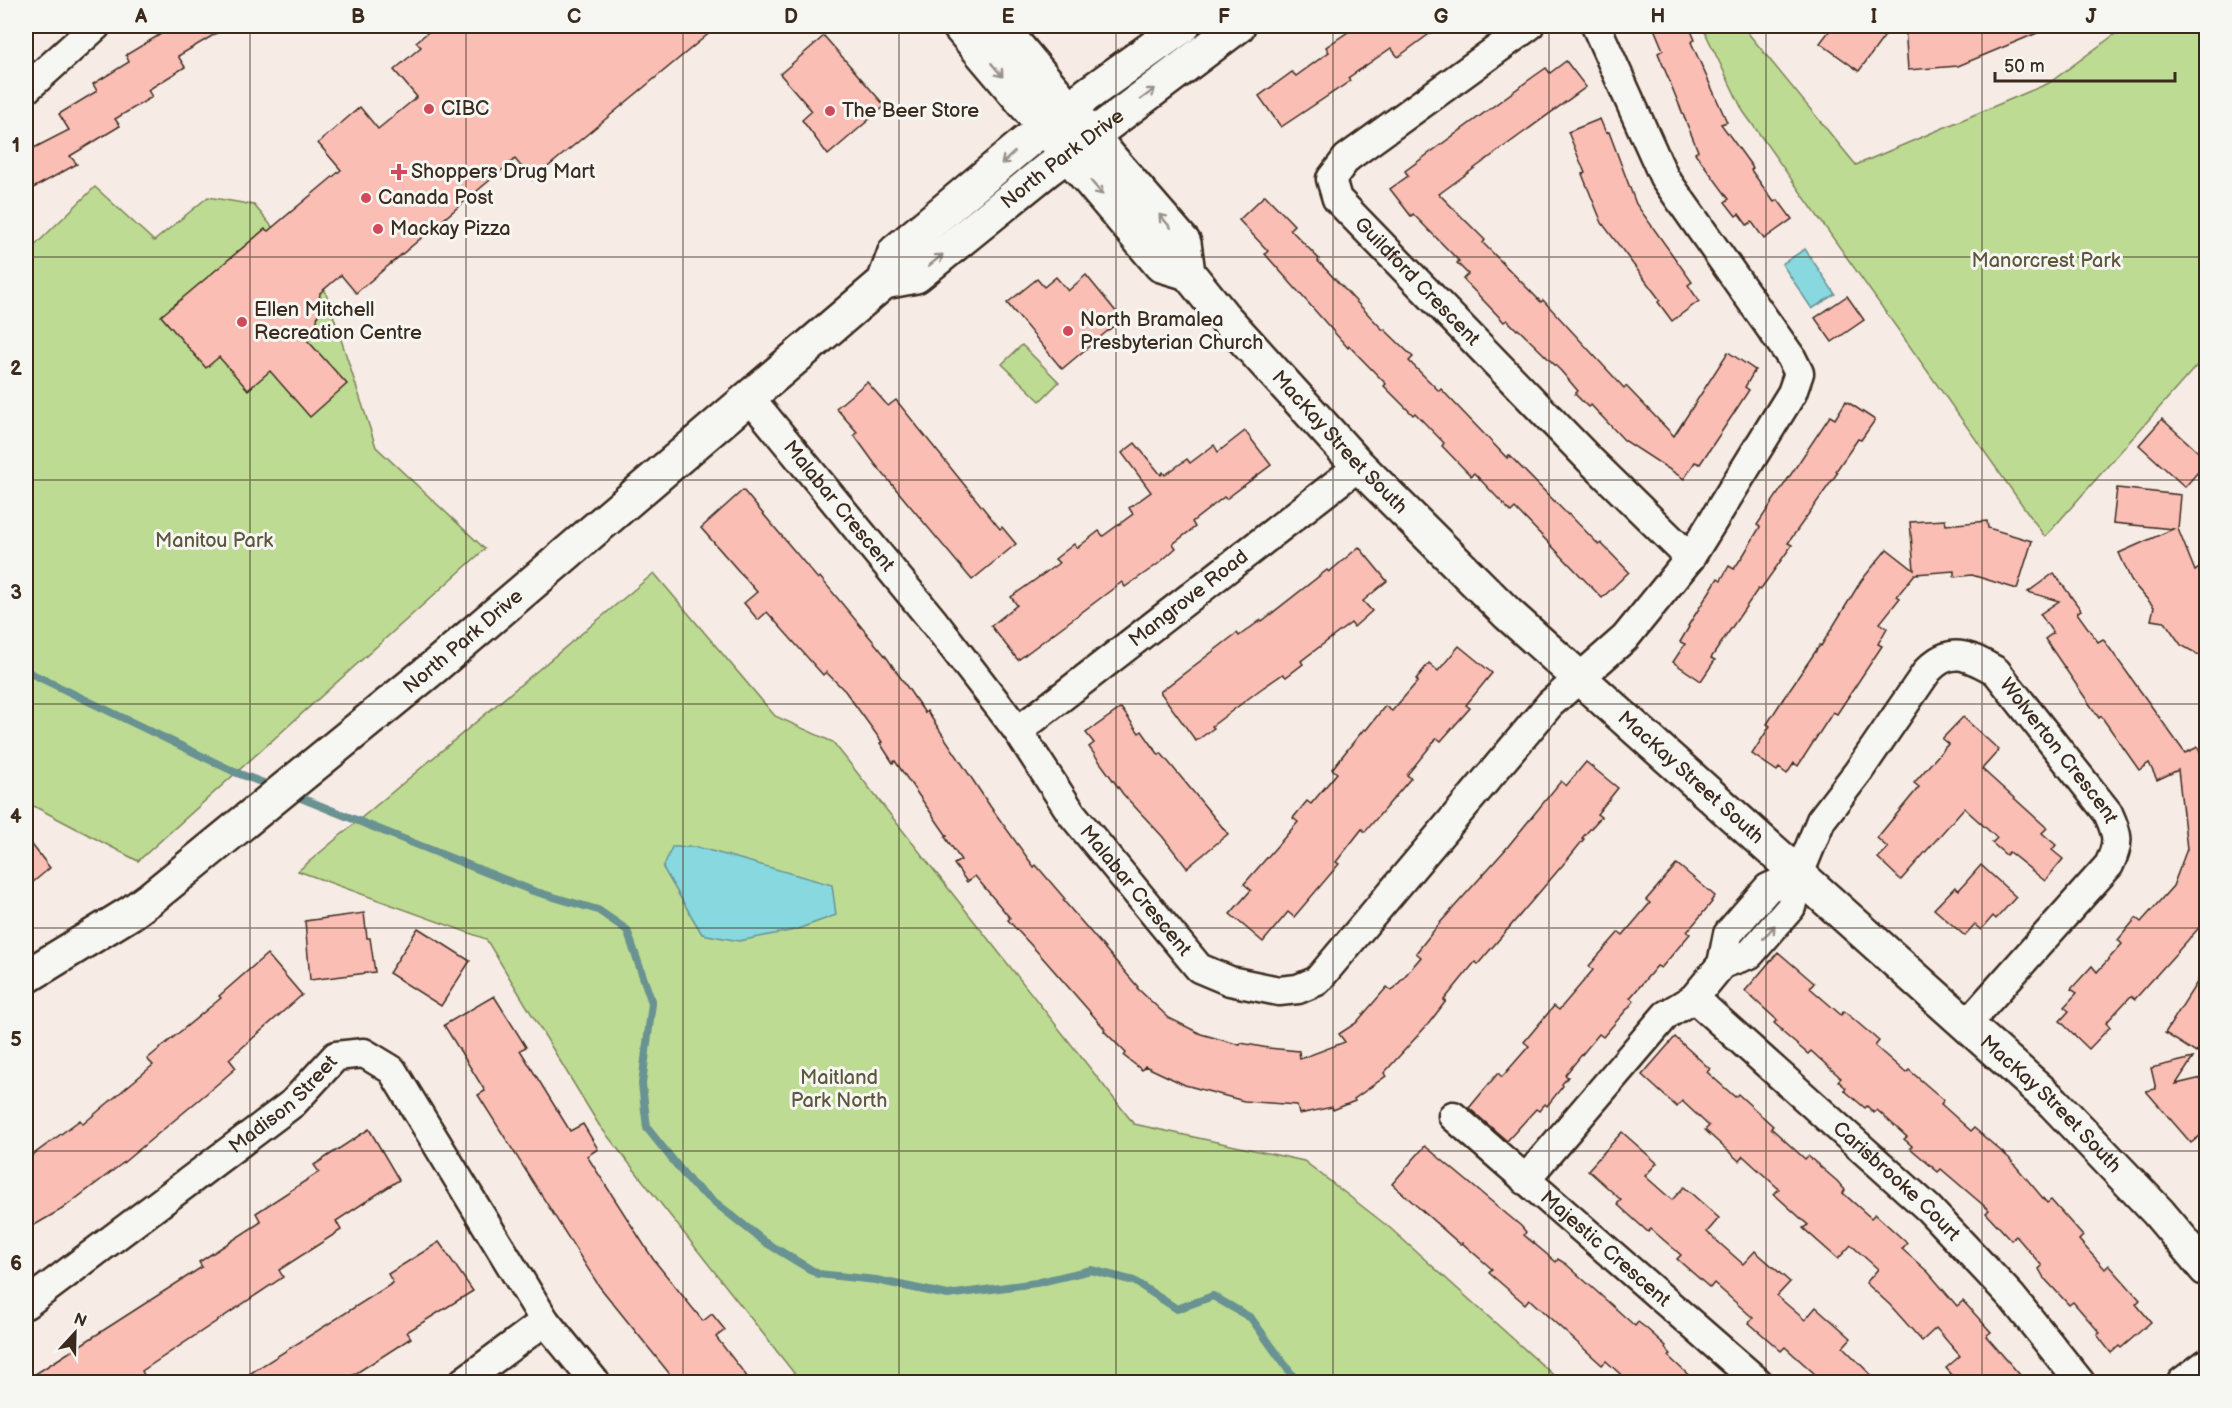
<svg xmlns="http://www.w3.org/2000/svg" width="2232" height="1408" font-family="'Balsamiq Sans',sans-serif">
	<rect width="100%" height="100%" fill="#f7ebe6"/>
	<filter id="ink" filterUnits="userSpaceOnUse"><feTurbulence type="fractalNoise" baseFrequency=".0167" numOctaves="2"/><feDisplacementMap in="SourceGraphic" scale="12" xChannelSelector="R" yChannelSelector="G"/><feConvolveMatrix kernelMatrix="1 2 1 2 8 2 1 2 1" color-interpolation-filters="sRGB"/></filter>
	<g filter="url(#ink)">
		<g fill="#bddb93" stroke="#7c8258" stroke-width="1.5">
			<polygon points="1702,26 1745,26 1748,33 1856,165 2049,83 2126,26 2206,26 2206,355 2045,537 1743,111"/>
			<polygon points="95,187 154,241 208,197 254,205 325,290 376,447 485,549 138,861 26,802 26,254"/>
			<polygon points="1022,345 1059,382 1040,401 1002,364"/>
			<polygon points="654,573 775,716 833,742 1134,1124 1304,1161 1390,1228 1561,1382 801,1382 599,1125 486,939 298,871"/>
		</g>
		<g fill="#87d8df" stroke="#699292" stroke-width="1.5">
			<polygon points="1805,249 1835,294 1812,309 1782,264"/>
			<polygon points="672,847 697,847 832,885 836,915 795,930 739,941 702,934 663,868"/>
		</g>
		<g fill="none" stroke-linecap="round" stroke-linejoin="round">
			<g stroke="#699292" stroke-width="8">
				<polyline points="26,671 237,773 274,787"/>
				<polyline points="291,794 533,891 598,910 627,930 652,1003 642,1084 647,1128 692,1184 765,1242 818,1274 876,1280 948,1295 1036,1283 1091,1270 1134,1281 1177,1309 1213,1296 1251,1318 1297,1382"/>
			</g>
		</g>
		<g fill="#fabeb5" stroke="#3b2a1e" stroke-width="1.5">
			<polygon points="174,26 229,26 178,56 185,67 148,90 152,97 115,119 120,126 70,156 77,164 26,192 26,152 69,130 59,114 97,91 93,84 129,62 126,55"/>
			<polygon points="436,26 718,26 532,180 515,159 356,293 341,275 320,293 316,331 307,340 347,384 310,417 270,371 248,390 219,357 206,368 161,316 265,229 268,231 341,170 318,143 360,107 378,129 417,97 394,70 421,47 416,42"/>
			<polygon points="1357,26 1440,26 1398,57 1391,48 1348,78 1350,81 1281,127 1259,96 1292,72 1296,76 1329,52 1326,47"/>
			<polygon points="1653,26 1689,26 1695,40 1691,42 1727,122 1721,124 1753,168 1751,170 1774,202 1778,200 1792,219 1764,239 1752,222 1747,225 1739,214 1736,216 1725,202 1729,199 1695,153 1698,151 1658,53 1663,50"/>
			<polygon points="1833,26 1892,26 1859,71 1820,43"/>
			<polygon points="1905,26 2054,26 1958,66 1908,70"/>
			<polygon points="824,36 885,106 828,155 802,120 812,111 780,74"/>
			<polygon points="1566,61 1586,87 1439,194 1485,240 1483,243 1541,302 1543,300 1624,388 1626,386 1674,436 1728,352 1755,370 1745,387 1749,390 1732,416 1700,464 1695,462 1684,479 1624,440 1591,405 1588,407 1575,394 1578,391 1561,371 1518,329 1517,330 1507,320 1504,322 1463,279 1468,274 1457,263 1459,261 1413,214 1411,216 1390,189 1408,176 1405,171 1533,77 1546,68 1550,73"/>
			<polygon points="1600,119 1606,133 1609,132 1636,204 1692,282 1688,285 1699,301 1672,321 1658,302 1660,300 1602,223 1582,174 1585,173 1568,132"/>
			<polygon points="1265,195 1294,225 1290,229 1319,259 1318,261 1383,330 1384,329 1413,357 1409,361 1439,391 1441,389 1507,458 1509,455 1568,515 1569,514 1599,545 1601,543 1629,572 1602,598 1515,508 1511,512 1474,473 1471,476 1442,446 1444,443 1415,413 1413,415 1384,386 1386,384 1349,346 1348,348 1265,254 1268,251 1239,220"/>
			<polygon points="1086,275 1122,319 1062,369 1007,303 1037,279 1044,287 1056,277 1068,291"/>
			<polygon points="1847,296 1864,320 1832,342 1815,318"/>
			<polygon points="867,382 888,406 896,400 1000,529 1002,527 1016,544 972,580 875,464 854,435 857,432 836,408"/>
			<polygon points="1846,401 1875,420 1861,440 1858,439 1836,471 1838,472 1788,543 1792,545 1760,590 1758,589 1711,658 1715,660 1701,681 1673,662 1685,644 1680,642 1689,627 1688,626 1718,578 1721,580 1729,566 1734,569 1744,554 1760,527 1757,525 1830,416 1835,419"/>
			<polygon points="2162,419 2206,459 2206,463 2185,487 2139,445"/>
			<polygon points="1245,431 1271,465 1226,499 1224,497 1192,522 1195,527 1173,544 1176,548 1158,564 1125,587 1122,582 1018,660 991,626 1017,605 1011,597 1059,563 1055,559 1074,544 1077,548 1099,531 1103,536 1133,514 1129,508 1151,492 1122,453 1135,443 1161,475 1163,472 1165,475 1187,459 1190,463 1214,445 1218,452"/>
			<polygon points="2117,488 2181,495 2178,529 2195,571 2206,563 2206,659 2181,645 2165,622 2151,620 2154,607 2132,582 2119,553 2173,529 2113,523"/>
			<polygon points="743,490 818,579 820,577 887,658 925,713 927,711 990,806 1034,867 1036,865 1065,899 1063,900 1138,987 1137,988 1169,1018 1201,1034 1240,1045 1241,1043 1268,1048 1299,1051 1300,1059 1345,1042 1339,1034 1356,1023 1387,987 1392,991 1421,957 1416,953 1439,924 1505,850 1561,781 1566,786 1586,762 1618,788 1597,814 1601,817 1582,838 1584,839 1567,860 1478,964 1475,962 1444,1000 1446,1001 1429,1023 1384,1073 1386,1076 1354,1099 1355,1101 1333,1110 1332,1107 1299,1114 1297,1105 1244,1101 1185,1085 1145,1066 1142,1070 1124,1056 1126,1053 1104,1031 1105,1029 1042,957 1008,920 1010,918 975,876 967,882 954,864 961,860 945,837 947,836 895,761 893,763 880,743 882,742 845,691 826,672 823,675 767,612 758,620 744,603 757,592 701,528"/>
			<polygon points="1945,520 1946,525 1987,521 1988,528 2032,541 2017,589 1972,575 1954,577 1954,571 1915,574 1897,596 1900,598 1880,623 1887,628 1878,644 1882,646 1837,714 1833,712 1798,766 1794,763 1787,774 1779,768 1777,771 1752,754 1770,726 1767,724 1783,699 1820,645 1821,646 1861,581 1887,549 1914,570 1910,522"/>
			<polygon points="1359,547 1387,581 1363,601 1372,611 1354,627 1351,623 1301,661 1303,664 1286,677 1283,674 1261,689 1212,726 1214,728 1196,741 1160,692 1237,633 1239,636 1261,620 1262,621 1327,570 1329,572"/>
			<polygon points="2054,573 2081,610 2077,613 2098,642 2103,639 2185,753 2198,747 2206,764 2206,920 2135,999 2131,996 2106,1023 2110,1027 2089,1049 2060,1021 2069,1011 2064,1007 2077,993 2071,989 2092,966 2097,972 2122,944 2118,940 2136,918 2141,922 2173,886 2187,849 2178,770 2157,780 2149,763 2139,770 2101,716 2099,718 2045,639 2053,633 2040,614 2059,601 2028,592"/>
			<polygon points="1459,646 1492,673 1466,705 1470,708 1441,741 1437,738 1407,775 1411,778 1365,832 1362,829 1336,862 1339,864 1294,917 1288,912 1263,942 1230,914 1251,890 1244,884 1298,822 1293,818 1307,801 1311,804 1337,773 1332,769 1364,729 1366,730 1385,706 1392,711 1418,681 1416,679 1429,663 1438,671"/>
			<polygon points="1121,708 1139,733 1142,731 1159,755 1161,753 1228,834 1187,868 1162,836 1123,794 1089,747 1094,743 1086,733"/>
			<polygon points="1963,717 1999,750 1982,769 2047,828 2042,833 2056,845 2052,850 2063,859 2045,881 2009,852 2006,855 1992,843 1997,838 1964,808 1901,880 1878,858 1888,848 1877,838 1919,787 1914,783 1948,744 1942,739"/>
			<polygon points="26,837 50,868 26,888"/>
			<polygon points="1677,864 1715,896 1711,901 1712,902 1687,932 1690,934 1661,968 1657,966 1630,998 1634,1001 1603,1037 1599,1034 1565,1075 1568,1077 1562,1084 1563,1086 1547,1106 1545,1104 1539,1111 1536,1109 1507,1141 1469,1108 1498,1073 1502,1077 1529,1046 1524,1042 1554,1006 1559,1010 1593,970 1589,966 1619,932 1623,935 1650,903 1646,900"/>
			<polygon points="1981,865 2016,897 1996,919 1993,916 1981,930 1975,925 1965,936 1934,909 1955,887 1959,890"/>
			<polygon points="364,913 367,938 370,938 375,972 310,980 305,921"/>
			<polygon points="418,928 470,961 441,1006 389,973"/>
			<polygon points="1778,952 1814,983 1810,988 1841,1015 1844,1011 1879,1041 1875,1046 1906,1073 1909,1070 1944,1100 1941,1104 1971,1131 1974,1128 2009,1158 2047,1203 2051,1200 2083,1236 2079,1240 2105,1269 2109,1265 2140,1300 2136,1304 2151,1322 2121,1348 2119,1346 2111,1353 2097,1335 2100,1333 2073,1302 2069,1305 2044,1278 2039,1269 2042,1266 2016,1236 2011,1240 1986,1213 1989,1210 1941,1169 1938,1172 1910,1148 1912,1146 1904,1139 1907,1137 1877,1110 1874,1113 1867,1106 1865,1108 1844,1090 1846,1088 1838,1081 1841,1078 1811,1051 1808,1054 1781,1031 1782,1030 1774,1023 1777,1020 1745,991"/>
			<polygon points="267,954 302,995 229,1059 236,1068 207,1093 123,1163 62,1209 26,1230 26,1160 80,1120 83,1124 153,1065 147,1059 221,998 219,996"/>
			<polygon points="2206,968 2206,1037 2196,1053 2165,1033"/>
			<polygon points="494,996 526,1047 520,1050 570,1131 583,1124 598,1149 587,1156 653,1259 703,1321 712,1314 725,1330 716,1337 752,1383 677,1383 599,1286 478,1095 485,1091 444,1025"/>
			<polygon points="1675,1037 1710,1069 1707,1072 1735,1097 1738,1094 1773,1126 1771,1128 1805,1159 1808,1156 1837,1181 1845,1190 1843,1193 1871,1218 1875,1214 1907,1243 1902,1249 1928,1272 1957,1306 1963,1301 1991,1332 1986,1336 2027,1383 1959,1383 1946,1368 1960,1356 1936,1328 1922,1341 1890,1305 1866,1283 1878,1269 1851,1245 1838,1259 1803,1228 1808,1225 1774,1194 1779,1189 1743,1156 1739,1161 1705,1130 1709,1126 1682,1101 1677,1107 1642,1075"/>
			<polygon points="2193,1058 2176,1084 2206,1077 2206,1131 2191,1143 2146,1091 2156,1089 2151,1068"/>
			<polygon points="369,1129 399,1180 336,1221 341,1230 279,1270 283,1277 142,1371 144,1375 132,1383 26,1383 26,1380 202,1267 199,1262 261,1222 256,1213 319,1172 314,1165"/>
			<polygon points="1622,1132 1657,1163 1645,1176 1672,1200 1684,1187 1719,1218 1707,1232 1743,1264 1755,1251 1790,1282 1777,1296 1805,1320 1816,1307 1851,1338 1843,1347 1879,1383 1825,1383 1785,1347 1781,1351 1749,1323 1753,1318 1714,1283 1710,1288 1677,1259 1681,1255 1651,1229 1648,1232 1617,1204 1621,1200 1588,1170"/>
			<polygon points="1425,1146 1521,1226 1526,1232 1524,1235 1556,1262 1558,1259 1566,1264 1635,1326 1638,1322 1646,1328 1666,1346 1665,1348 1671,1354 1669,1357 1697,1383 1630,1383 1606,1361 1602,1365 1529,1299 1525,1304 1489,1273 1492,1269 1462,1243 1460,1244 1392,1184"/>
			<polygon points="439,1242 473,1291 407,1332 411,1338 341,1383 235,1383 393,1283 388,1274"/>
		</g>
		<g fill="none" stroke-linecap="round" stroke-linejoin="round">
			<defs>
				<g id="minor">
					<path id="s1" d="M1529,26L1347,158L1331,179L1337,199L1590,460L1690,558"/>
					<polyline points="26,89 96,26"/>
					<path id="s2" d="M750,398L934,622L1018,731L1072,814L1199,968L1230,981L1279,991L1298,989L1317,981L1550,704L1625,638L1690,558L1792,393L1799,373L1791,357L1664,177L1596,26"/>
					<path id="s3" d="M1018,731L1359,466"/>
					<path id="s4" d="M1722,964L1750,954L1791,907L1799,874L1821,820L1858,772L1928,670C1952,645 1970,657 1996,671L2108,813C2118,835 2120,842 2109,865L1967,1024"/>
					<path id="s5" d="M1694,998L1928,1208L2011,1296L2080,1382"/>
					<path id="s6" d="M1453,1116L1758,1382"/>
					<polyline points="1525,1180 1666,1015 1694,998 1722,964 1728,934 1768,888 1799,874"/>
					<path id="s7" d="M26,1304L293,1103L336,1056L364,1053L392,1070L545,1321L595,1382"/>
					<polyline points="463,1382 545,1321"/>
					<polyline points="2182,1382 2206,1364"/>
				</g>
				<g id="tertiary">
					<polyline points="959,26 1161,265 1188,273"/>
					<path id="s8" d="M1000,26L1111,159L1184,243L1188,273L1222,315L1359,466L1508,614L2053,1102L2158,1212L2206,1269"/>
				</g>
				<g id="secondary">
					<path id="s9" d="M884,282L916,276L1048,169L1238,26"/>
					<path id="s10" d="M26,977L132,912L151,898L434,667L884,282L895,252L1026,142L1088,94L1183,26"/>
				</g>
			</defs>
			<use href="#minor" stroke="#3b2a1e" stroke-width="33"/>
			<use href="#tertiary" stroke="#3b2a1e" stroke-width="38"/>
			<use href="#secondary" stroke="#3b2a1e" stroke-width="38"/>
			<use href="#minor" stroke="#f6f6f2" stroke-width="28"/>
			<use href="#tertiary" stroke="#f6f6f2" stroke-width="33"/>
			<use href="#secondary" stroke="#f6f6f2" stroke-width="33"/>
		</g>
		<defs><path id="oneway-shaft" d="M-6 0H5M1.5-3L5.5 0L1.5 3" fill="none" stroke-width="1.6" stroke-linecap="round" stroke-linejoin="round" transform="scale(1.5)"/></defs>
		<g stroke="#989088">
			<use href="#oneway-shaft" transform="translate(997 70) rotate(50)"/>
			<use href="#oneway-shaft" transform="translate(1148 94) rotate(-37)"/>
			<use href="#oneway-shaft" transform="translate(1008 158) rotate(138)"/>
			<use href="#oneway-shaft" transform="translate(1097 188) rotate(50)"/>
			<use href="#oneway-shaft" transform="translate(1165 221) rotate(-131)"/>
			<use href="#oneway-shaft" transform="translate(936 260) rotate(-39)"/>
			<use href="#oneway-shaft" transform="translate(1769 932) rotate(-49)"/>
		</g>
	</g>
	<path fill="none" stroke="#3b2a1e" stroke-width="1.5" stroke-opacity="0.55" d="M250,26V1382M466,26V1382M683,26V1382M899,26V1382M1116,26V1382M1333,26V1382M1549,26V1382M1766,26V1382M1982,26V1382M26,257H2206M26,480H2206M26,704H2206M26,928H2206M26,1151H2206"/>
	<g fill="#d1495b" stroke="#f6f6f2" stroke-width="2">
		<circle cx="429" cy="109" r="6"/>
		<circle cx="830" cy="111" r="6"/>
		<path d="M396 163h6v6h6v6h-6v6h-6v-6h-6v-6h6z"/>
		<circle cx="366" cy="198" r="6"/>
		<circle cx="378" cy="229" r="6"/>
		<circle cx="242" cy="322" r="6"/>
		<circle cx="1068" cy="331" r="6"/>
	</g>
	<g text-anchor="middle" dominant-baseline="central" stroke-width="6" stroke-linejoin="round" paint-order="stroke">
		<g font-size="20" fill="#3b2a1e" stroke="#f6f6f2" text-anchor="start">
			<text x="441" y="109">CIBC</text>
			<text x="842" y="111">The Beer Store</text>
			<text x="411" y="172">Shoppers Drug Mart</text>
			<text x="378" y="198">Canada Post</text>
			<text x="390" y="229">Mackay Pizza</text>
			<text x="254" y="310">Ellen Mitchell<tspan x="254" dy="23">Recreation Centre</tspan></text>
			<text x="1080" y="320">North Bramalea<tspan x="1080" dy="23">Presbyterian Church</tspan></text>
		</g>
		<g font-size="20" fill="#3b2a1e" stroke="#f6f6f2">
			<text stroke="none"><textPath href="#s9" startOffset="220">North Park Drive</textPath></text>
			<text stroke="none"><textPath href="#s1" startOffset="387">Guildford Crescent</textPath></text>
			<text stroke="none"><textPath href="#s8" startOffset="542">MacKay Street South</textPath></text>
			<text stroke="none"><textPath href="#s2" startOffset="140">Malabar Crescent</textPath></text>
			<text stroke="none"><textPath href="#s3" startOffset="216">Mangrove Road</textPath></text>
			<text stroke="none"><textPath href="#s10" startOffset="552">North Park Drive</textPath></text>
			<text stroke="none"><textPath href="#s4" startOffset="546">Wolverton Crescent</textPath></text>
			<text stroke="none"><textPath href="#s8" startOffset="1028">MacKay Street South</textPath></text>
			<text stroke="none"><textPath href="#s2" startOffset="626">Malabar Crescent</textPath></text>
			<text stroke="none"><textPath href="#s8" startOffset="1514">MacKay Street South</textPath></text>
			<text stroke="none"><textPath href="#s7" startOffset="326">Madison Street</textPath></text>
			<text stroke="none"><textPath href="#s5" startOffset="273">Carisbrooke Court</textPath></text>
			<text stroke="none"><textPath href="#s6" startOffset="202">Majestic Crescent</textPath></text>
		</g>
		<g font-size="20" fill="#5c563b" stroke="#f6f6f2">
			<text x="2046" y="261">Manorcrest Park</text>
			<text x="214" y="541">Manitou Park</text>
			<text x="839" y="1078">Maitland<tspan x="839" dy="23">Park North</tspan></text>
		</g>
	</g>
	<rect width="2232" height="1408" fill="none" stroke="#f6f6f2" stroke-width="66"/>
	<g transform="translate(75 1333) rotate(22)" stroke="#f6f6f2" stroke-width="4.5" paint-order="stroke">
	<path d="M0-4.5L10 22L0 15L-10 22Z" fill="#3b2a1e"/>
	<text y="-9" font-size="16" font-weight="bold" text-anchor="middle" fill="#3b2a1e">N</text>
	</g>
	<path d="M1995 72v9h180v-9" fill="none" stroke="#3b2a1e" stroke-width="3"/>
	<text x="2004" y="72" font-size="18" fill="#3b2a1e" stroke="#f6f6f2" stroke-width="4.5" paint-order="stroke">50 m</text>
	<rect x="33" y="33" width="2166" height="1342" fill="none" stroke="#3b2a1e" stroke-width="2"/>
	<g font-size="20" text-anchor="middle" font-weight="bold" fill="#3b2a1e">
		<text x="141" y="23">A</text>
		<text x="358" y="23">B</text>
		<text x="574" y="23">C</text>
		<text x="791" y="23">D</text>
		<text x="1008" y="23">E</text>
		<text x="1224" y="23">F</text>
		<text x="1441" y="23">G</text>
		<text x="1658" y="23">H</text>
		<text x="1874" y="23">I</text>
		<text x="2091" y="23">J</text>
		<text x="16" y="152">1</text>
		<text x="16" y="375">2</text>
		<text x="16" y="599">3</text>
		<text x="16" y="823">4</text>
		<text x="16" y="1046">5</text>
		<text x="16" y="1270">6</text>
	</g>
</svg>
